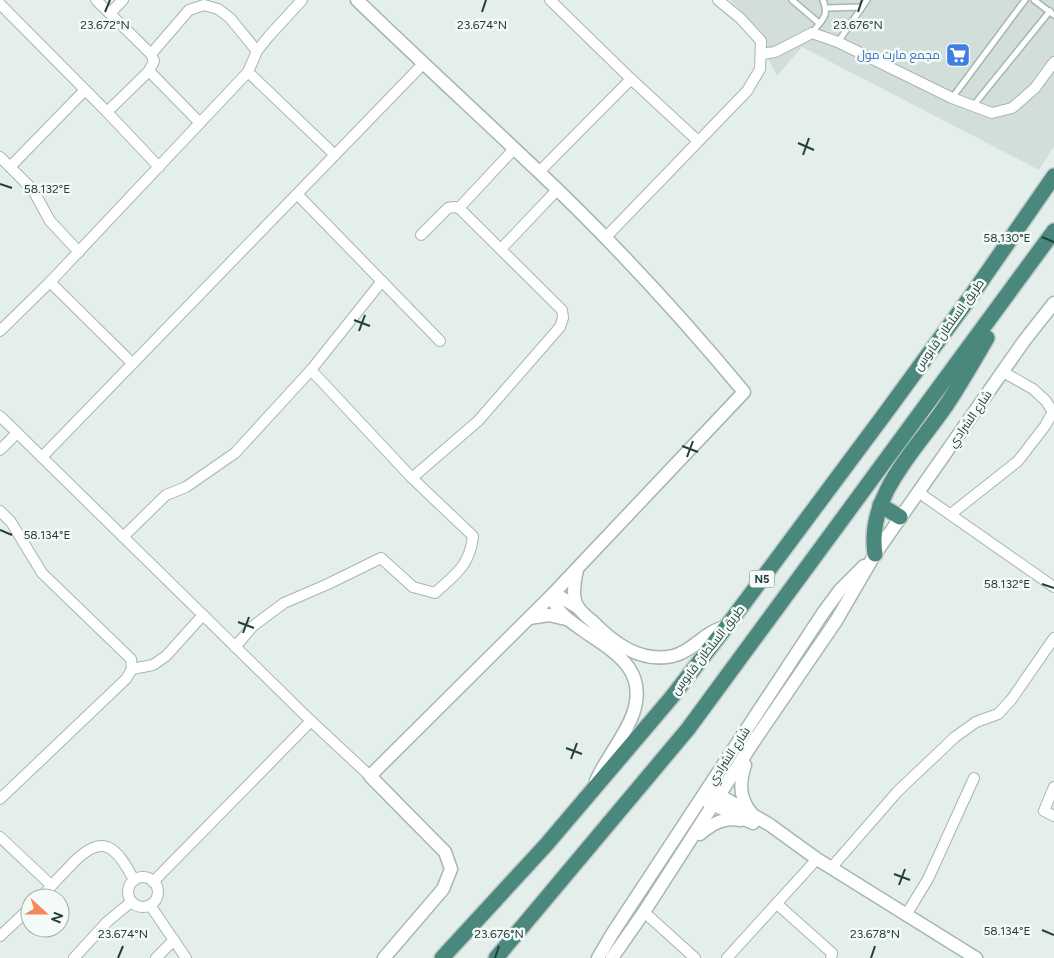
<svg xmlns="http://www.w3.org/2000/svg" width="1054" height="958" font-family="Figtree,Cairo,sans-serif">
	<rect width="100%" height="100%" fill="#e4eeea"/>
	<polygon fill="#d2ded9" points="730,0 1054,0 1054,146 1039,170 802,47 777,76 746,16"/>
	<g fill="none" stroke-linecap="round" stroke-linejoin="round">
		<defs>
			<g id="service">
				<polyline points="792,0 819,23"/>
				<polyline points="1034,0 1054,15"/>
				<polyline points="827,8 862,7"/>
				<path d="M812,33C821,20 830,17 823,0"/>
				<polyline points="838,42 867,0"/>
				<polyline points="952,98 1025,0"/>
				<polyline points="973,106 1050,11"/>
			</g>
			<g id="minor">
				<polyline points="550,0 631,79 698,141"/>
				<polyline points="0,4 107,112 149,71 154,61 151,54 96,0"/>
				<polyline points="110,13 123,0"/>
				<polyline points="151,54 189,10 204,5 218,9 230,18 257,51"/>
				<polyline points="761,54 775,52 812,33 838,42 952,98 992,113 1012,108 1035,88 1054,62"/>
				<polyline points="149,71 200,123"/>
				<polyline points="248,72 335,155"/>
				<polyline points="107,112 159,167"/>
				<polyline points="0,157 33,190 50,221 79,252"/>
				<polyline points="10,167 85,90"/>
				<polyline points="539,172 631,79"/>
				<polyline points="297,194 440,341"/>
				<polyline points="459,208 514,149"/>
				<polyline points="605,238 747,91 760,69 761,41 740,18 718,0"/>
				<polyline points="501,249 557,190"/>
				<polyline points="0,331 50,282"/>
				<polyline points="132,363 50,282 248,72 257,51 269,36 302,0"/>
				<polyline points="1003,372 1033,389 1046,401 1054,414"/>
				<polyline points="0,416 311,721 370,776"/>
				<polyline points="0,450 17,433"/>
				<polyline points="42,457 423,64"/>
				<polyline points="412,478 478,421 560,327 563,318 562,310 459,208 454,207 448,208 421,235"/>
				<polyline points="918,492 1054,587"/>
				<polyline points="0,511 11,522 42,573 131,659 132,669 126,679 0,799"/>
				<polyline points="951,514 1018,461 1045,426 1054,410"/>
				<polyline points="123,537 166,495 186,487 235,453 311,370 382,281"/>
				<path d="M235,647L253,626L284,603L328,584L381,558L413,587L435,593C456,574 470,565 473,536L412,478L311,370"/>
				<polyline points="132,669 153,665 166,656 203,615"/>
				<polyline points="1054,787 1044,811 1054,816"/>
				<polyline points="0,837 51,885"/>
				<polyline points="831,868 898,791 955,737 976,722 998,714 1011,700 1054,638"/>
				<circle cx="143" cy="892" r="15"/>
				<polyline points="153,882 311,721"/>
				<path d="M41,898C51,886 61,875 72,864C103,832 116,846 134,880"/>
				<polyline points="777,904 832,953 831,958"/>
				<polyline points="150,905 186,958"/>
				<polyline points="644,912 695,958"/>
				<polyline points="906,915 928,879 974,778"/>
				<polyline points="0,936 30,908"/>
				<polyline points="74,958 107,922 131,902"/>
				<polyline points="156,958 174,940"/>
				<polyline points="727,958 817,859"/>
			</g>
			<g id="tertiary">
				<path d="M357,0C417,58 478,114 538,171C611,240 680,315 744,392L552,595L370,776L445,852L451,869L443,889L384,958"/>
				<path d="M577,569C575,581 571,597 578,607C581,612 587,617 592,621C613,643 640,663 673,656C687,653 698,641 709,634C715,630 721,628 727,626"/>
				<path d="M577,607L559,596L552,595C556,613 570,621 584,631C616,653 648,670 633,714C624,738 606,758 596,781"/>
				<polyline points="529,618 549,615 566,619"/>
				<path d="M745,765C739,783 739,799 752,814"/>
				<polyline points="714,792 770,825 817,859 976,958"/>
				<polyline points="708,802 753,823"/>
				<path d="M700,834C713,823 724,817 741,820"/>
				<polyline points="598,958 612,934 823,613 840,590 864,566"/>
				<polyline points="612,958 644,912 754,741 836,621 875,554 1024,341 1054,303"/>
			</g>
			<g id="trunk">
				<polyline points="880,505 900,517"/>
				<path d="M875,554C866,495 917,449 947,404C961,383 974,360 987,338"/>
				<polyline points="442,958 546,845 671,698 727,626 887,411 971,296 1054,176"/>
				<polyline points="496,958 688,729 1054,231"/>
			</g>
		</defs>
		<use href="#service" stroke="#a6b6b1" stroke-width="8"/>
		<use href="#minor" stroke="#a6b6b1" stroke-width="12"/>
		<use href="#tertiary" stroke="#a6b6b1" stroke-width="15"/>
		<use href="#trunk" stroke="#c1cac8" stroke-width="18"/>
		<use href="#service" stroke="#fff" stroke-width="5"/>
		<use href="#minor" stroke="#fff" stroke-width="10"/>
		<use href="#tertiary" stroke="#fff" stroke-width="12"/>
		<use href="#trunk" stroke="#4a887d" stroke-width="15"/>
	</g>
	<path fill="none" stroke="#224039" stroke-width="2" d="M105,12L110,0M482,12L486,0M858,12L862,0M798,143L814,150M803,155L809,138M0,184L12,188M1042,237L1054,242M354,320L370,326M359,331L365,315M682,446L698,452M687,457L693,441M0,530L12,535M1042,584L1054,588M238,622L254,628M243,633L249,617M566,748L582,754M571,759L577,743M894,874L910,880M899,885L905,869M1042,930L1054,935M118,958L123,946M495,958L499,946M871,958L875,946"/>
	<defs>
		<symbol id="supermarket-square" viewBox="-11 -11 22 22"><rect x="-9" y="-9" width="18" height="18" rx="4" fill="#3f7fe0" stroke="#f4faf7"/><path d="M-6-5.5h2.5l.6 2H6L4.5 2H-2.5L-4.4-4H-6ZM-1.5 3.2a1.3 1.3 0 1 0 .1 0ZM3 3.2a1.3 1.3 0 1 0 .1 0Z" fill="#fff"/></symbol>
	</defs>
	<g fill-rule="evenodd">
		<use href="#supermarket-square" x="944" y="41" width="28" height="28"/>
	</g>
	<g text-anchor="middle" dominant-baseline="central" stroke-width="5" stroke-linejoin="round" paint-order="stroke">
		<rect fill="#f4faf7" stroke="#617872" stroke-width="1" x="749.5" y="570.5" width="25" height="17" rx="4"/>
		<g font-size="11" font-weight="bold" fill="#224039">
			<text x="762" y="579">N5</text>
		</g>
		<g font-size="12" fill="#366cbe" stroke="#f4faf7" text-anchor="end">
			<text x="940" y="55">مجمع مارت مول</text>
		</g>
		<g font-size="12" fill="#224039" stroke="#f4faf7">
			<text transform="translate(949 325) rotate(-54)">طريق السلطان قابوس</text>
			<text transform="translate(970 419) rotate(-55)">شارع الشرادي</text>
			<text transform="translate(708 650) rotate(-52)">طريق السلطان قابوس</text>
			<text transform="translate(729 756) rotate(-57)">شارع الشرادي</text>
		</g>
	</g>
	<g font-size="12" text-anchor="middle" fill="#224039" stroke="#f4faf7" stroke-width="5" stroke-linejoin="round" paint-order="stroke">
		<text x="105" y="29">23.672°N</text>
		<text x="482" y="29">23.674°N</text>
		<text x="858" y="29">23.676°N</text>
		<text x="47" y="193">58.132°E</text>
		<text x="1007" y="242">58.130°E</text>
		<text x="47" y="539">58.134°E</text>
		<text x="1007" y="588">58.132°E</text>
		<text x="1007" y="935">58.134°E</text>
		<text x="123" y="938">23.674°N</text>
		<text x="499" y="938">23.676°N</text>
		<text x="875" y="938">23.678°N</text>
	</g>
	<g transform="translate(45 913) rotate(111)"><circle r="24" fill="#f4faf7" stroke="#a0b0ab"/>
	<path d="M0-4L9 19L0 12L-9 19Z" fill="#f5875a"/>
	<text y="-8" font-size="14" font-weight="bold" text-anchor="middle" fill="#224039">N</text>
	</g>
</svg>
